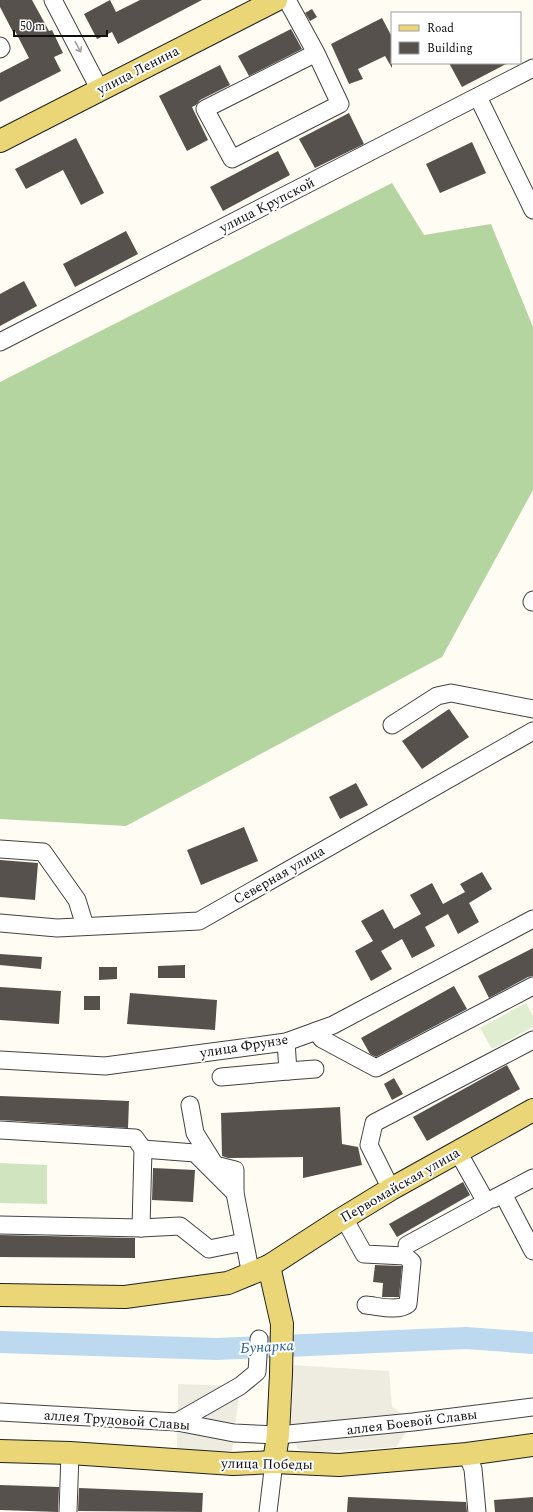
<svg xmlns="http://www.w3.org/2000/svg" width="533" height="1512" font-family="Spectral,serif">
	<rect width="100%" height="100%" fill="#fefcf3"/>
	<polygon fill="#d0e5bf" points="0,1163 47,1165 47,1204 0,1203"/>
	<polygon fill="#b4d4a0" points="392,183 424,235 491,224 533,327 533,490 442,657 126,826 0,819 0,382"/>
	<polygon fill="#e1edd0" points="526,1003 533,1016 533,1027 492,1049 480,1028"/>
	<g fill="#eeece1">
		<polygon points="291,1365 389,1371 392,1407 413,1422 396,1447 309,1453 298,1449 291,1435"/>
		<polygon points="178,1384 240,1386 232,1451 177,1450"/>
	</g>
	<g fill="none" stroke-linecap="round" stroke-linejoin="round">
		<polyline stroke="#bcd9f0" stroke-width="22" points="0,1342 217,1349 466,1338 533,1343"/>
	</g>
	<g fill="#57514d">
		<polygon points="0,0 32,0 49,31 52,30 63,53 54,57 61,71 0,102 0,73 29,58 15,31 13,32 0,7"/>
		<polygon points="110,0 116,12 140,0 202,0 118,44 112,32 97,39 84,14"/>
		<polygon points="312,9 317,17 310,21 305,13"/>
		<polygon points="382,18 392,37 392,68 385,56 358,69 363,79 349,84 331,44"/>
		<polygon points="291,29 302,49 249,76 238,56"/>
		<polygon points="449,63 508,63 462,87"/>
		<polygon points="220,65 230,85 200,100 196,105 192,107 208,140 187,151 159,96"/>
		<polygon points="349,113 364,144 315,168 299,139"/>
		<polygon points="76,138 104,193 81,205 63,170 26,189 15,169"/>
		<polygon points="472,142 486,173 440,193 426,164"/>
		<polygon points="278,151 290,175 223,211 210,187"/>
		<polygon points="126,231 138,254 75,287 63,264"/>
		<polygon points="24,281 37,306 0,326 0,294"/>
		<polygon points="449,709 469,737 422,769 402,741"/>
		<polygon points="356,783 368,805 340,819 329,797"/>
		<polygon points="244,827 258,861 201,885 187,850"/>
		<polygon points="0,860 38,863 35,900 0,897"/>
		<polygon points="482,872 492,889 469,903 479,922 458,934 448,914 425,927 435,946 412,958 402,939 381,951 392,969 371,981 355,951 373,941 361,921 383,909 394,929 421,914 410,895 432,883 443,904 465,892 460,884"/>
		<polygon points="533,948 533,976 528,977 489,998 478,976"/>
		<polygon points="0,954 42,957 41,969 0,965"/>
		<polygon points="185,965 185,978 158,978 158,966"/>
		<polygon points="99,967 117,967 117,979 99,980"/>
		<polygon points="454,986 467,1009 376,1057 370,1054 361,1038"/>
		<polygon points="0,987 61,991 59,1024 0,1020"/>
		<polygon points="130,993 217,1000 215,1030 127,1024"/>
		<rect x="84" y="996" width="16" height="14"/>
		<polygon points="507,1065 520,1089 427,1141 413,1117"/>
		<polygon points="394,1078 403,1094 392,1100 384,1084"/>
		<polygon points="0,1096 129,1101 128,1128 0,1120"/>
		<polygon points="340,1107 342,1144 358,1147 362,1165 303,1178 303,1157 228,1158 222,1156 221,1113"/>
		<polygon points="153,1168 195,1170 193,1202 152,1200"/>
		<polygon points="463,1182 470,1195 397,1237 389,1224"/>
		<polygon points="0,1235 135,1238 135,1258 0,1257"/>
		<polygon points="375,1265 402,1266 399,1297 382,1297 383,1283 373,1282"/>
		<polygon points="0,1485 59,1487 58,1512 0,1510"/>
		<polygon points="79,1488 203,1493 202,1512 78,1511"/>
		<polygon points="348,1497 466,1502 467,1512 347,1512"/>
		<polygon points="533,1497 533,1512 495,1512 494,1500"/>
	</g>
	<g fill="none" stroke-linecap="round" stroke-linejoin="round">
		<defs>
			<g id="minor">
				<polyline points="53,0 100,90"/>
				<polyline points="287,0 316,53 205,109 232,159 340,104 316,53"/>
				<polyline points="0,46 1,48 0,49"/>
				<polyline points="478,97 533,210"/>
				<polyline points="0,342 533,68"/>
				<polyline points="532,602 533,600"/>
				<polyline points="392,725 437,696 451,693 533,709"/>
				<polyline points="0,849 43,852 77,900 85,926"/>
				<polyline points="0,923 57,928 199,921 533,731"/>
				<polyline points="316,1031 322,1039 376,1068 533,986"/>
				<polyline points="0,1060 105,1066 286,1042 333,1025 533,919"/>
				<polyline points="288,1071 315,1069"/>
				<polyline points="221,1077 288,1071 286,1042"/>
				<polyline points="190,1105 195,1133 215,1165 235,1170 235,1193 251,1275"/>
				<polyline points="0,1130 135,1138 143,1149 141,1228"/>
				<polyline points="143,1149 195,1153 235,1193"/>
				<polyline points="391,1189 369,1145 374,1123 533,1040"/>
				<polyline points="503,1194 533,1251"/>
				<polyline points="493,1199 533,1178"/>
				<path d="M344,1218L364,1254L405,1256L412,1262L408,1304C398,1312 378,1306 366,1305"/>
				<polyline points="0,1225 141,1228 180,1226 209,1249 244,1242"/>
				<polyline points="407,1245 486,1202 458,1152"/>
				<polyline points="0,1412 177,1422 234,1433 278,1435 413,1422 533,1407"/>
				<polyline points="177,1422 240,1386 257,1372 259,1339"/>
				<polyline points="467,1454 473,1469 477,1512"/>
				<polyline points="68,1512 70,1453"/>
				<polyline points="268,1512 274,1462"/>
			</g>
			<g id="major">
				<polyline points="0,141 276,0"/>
				<polyline points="269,1266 282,1324 281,1374 278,1435 274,1462"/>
				<polyline points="0,1295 125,1297 228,1283 269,1266 337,1222 391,1189 533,1110"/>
				<polyline points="0,1451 70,1453 233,1464 274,1462 339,1465 467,1454 533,1445"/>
			</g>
		</defs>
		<use href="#minor" stroke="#424242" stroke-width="19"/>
		<use href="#major" stroke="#202020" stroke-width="24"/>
		<use href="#minor" stroke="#fff" stroke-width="17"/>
		<use href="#major" stroke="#ead676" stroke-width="22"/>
	</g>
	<defs><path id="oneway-shaft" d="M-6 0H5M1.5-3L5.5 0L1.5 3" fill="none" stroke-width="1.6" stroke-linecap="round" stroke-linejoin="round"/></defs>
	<use stroke="#9f9f9f" href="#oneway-shaft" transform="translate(78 47) rotate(62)"/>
	<g text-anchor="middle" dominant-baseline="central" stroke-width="4" stroke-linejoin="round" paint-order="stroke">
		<g font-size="14" fill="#0f0f0f" stroke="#fff">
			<text transform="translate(138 70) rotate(-27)">улица Ленина</text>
			<text transform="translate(267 205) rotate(-27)">улица Крупской</text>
			<text transform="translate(279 875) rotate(-30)">Северная улица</text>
			<text transform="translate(244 1046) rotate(-9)">улица Фрунзе</text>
			<text transform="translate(400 1185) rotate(-30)">Первомайская улица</text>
			<text transform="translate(117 1420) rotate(4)">аллея Трудовой Славы</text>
			<text transform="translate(412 1422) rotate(-7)">аллея Боевой Славы</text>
			<text transform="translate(267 1464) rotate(1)">улица Победы</text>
		</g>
		<g font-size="15" font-style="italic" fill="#255c94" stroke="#fff">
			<text transform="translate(267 1347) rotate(-3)">Бунарка</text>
		</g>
	</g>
	<rect x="391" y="12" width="130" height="52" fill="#ffffff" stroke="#9f9f9f"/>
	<rect x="399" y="25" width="20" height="6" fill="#ead676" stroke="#9f9f9f"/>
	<text x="427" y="32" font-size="12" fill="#0f0f0f">Road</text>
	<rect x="399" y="42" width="20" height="12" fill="#57514d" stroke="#9f9f9f"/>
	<text x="427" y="52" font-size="12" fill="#0f0f0f">Building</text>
	<path d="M14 30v6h93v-6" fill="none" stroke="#0f0f0f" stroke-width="2"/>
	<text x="20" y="30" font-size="12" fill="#0f0f0f" stroke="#ffffff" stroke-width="3" paint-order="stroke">50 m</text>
</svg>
